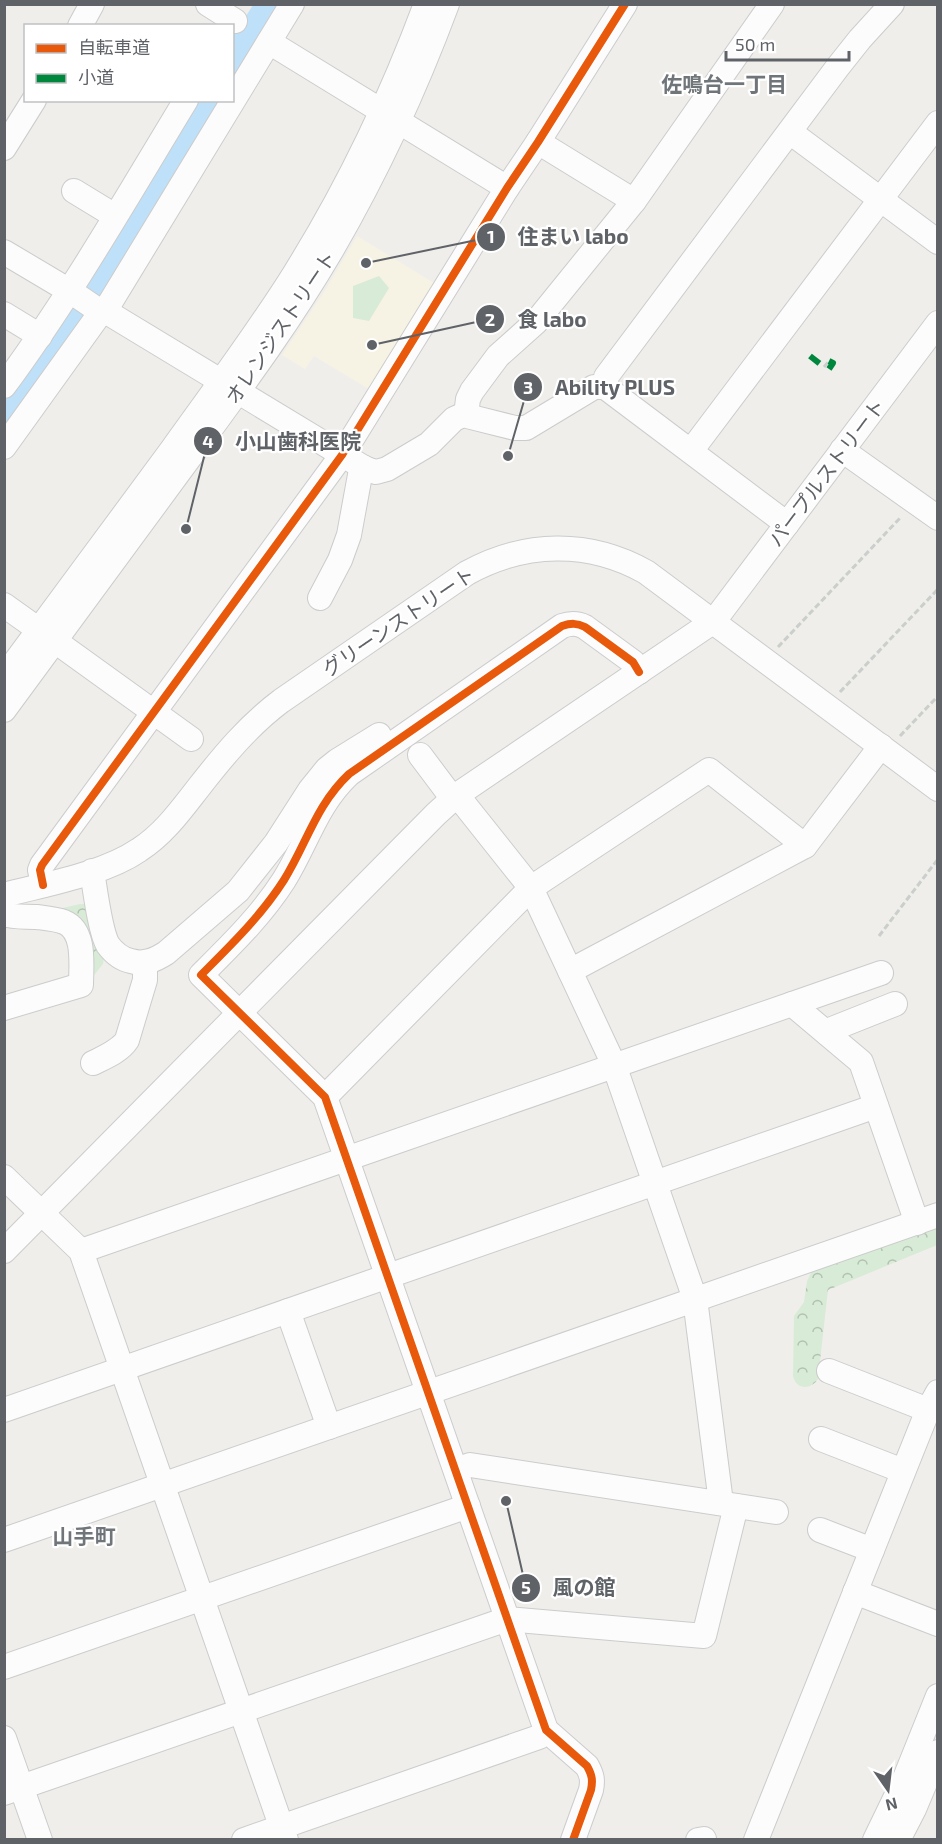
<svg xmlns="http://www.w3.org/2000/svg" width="942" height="1844" font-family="'Exo 2','Noto Sans JP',sans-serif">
	<defs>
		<pattern id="forest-crowns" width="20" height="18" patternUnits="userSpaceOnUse" patternTransform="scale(1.5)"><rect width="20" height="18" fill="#d8ebd6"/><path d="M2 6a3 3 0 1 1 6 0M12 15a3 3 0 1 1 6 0" fill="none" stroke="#b2c2b1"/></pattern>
	</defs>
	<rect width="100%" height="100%" fill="#efeeea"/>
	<polygon fill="#f7f3e4" points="357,236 439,286 374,392 314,356 305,369 282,355 326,289"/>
	<polygon fill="#d8ebd6" points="379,276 389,288 369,321 353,318 353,286"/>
	<g fill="url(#forest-crowns)">
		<polygon points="80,904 84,904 88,907 104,957 103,964 91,979 54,910"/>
		<path d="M937,1226V1245L828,1290L818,1379C811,1390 796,1390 793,1376L794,1316L804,1302L807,1281L812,1271Z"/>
	</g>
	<g fill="#bfe0f9">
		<polygon points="253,5 283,5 233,88 232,38"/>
		<polygon points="195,101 225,101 102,301 5,437 5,399 47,340"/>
	</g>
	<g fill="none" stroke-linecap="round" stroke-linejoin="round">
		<defs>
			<g id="minor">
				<polyline points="208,4 235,21"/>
				<polyline points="80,26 92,4"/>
				<polyline points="269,42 507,188"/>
				<polyline points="790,132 938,242"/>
				<polyline points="538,142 634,201"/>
				<polyline points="4,148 34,100"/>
				<polyline points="74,191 115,216"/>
				<polyline points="4,252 73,293 101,312 105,311 292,4"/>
				<polyline points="105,311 366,469 376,472 387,469 429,444 454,419 463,415 515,428 526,428 594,387 605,387 787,524"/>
				<polyline points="4,314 40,336"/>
				<path d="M4,386C71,295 127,197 186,100"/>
				<polyline points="605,387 606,377 837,68 860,39 892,4"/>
				<polyline points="466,415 468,399 472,391 498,356 536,322 634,201 772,4"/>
				<polyline points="4,447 101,312"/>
				<polyline points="842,450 938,518"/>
				<polyline points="691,451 938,123"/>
				<polyline points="320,598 340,560 349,535 360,475 365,468"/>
				<polyline points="4,605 39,630"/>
				<polyline points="55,641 191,739"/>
				<path d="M4,677C60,602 115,526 171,451C213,392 257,334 295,273C348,188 391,98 426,4"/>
				<path d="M4,710C66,625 128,541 190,457C239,390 289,323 331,251C377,172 415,90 447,4"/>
				<polyline points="420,755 453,799"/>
				<polyline points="457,795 531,888 614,1065 695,1299 720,1495 719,1503"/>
				<path d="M92,871C95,889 100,931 108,945C114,953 121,959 131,961C144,965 155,960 166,953L238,891L276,843L310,790L327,769L337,761L379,735"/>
				<polyline points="43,885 40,870 42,865 342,455 507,188 538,142 625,4"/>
				<path d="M4,895C46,884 104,874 139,850C164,834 181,810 199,787C224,755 249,725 281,701L467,573C525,541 589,540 646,572L938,789"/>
				<path d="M4,914C15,918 26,916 37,917C45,918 56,919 64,922C86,931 81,966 81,985L4,1008"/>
				<polyline points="570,971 805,846 881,746"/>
				<polyline points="792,1004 881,973"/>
				<polyline points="828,1034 832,1029 895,1004"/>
				<path d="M93,1063C105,1057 120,1051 127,1040L145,980V963"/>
				<polyline points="325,1097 531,888 709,770 805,846"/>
				<polyline points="4,1177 81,1251 286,1840"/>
				<polyline points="4,1251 436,814 457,795 714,621 938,323"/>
				<polyline points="81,1251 792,1004 861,1062 917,1223"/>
				<polyline points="288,1311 329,1427"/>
				<polyline points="829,1371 928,1410"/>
				<polyline points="4,1410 876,1106"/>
				<polyline points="821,1439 903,1471"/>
				<polyline points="456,1470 470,1465 776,1512"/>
				<polyline points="820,1530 872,1550"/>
				<polyline points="4,1540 938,1215"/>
				<polyline points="855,1592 938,1624"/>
				<polyline points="4,1667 468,1506"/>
				<polyline points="4,1738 40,1840"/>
				<polyline points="4,1793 507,1619 704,1636 736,1506"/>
				<polyline points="244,1840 539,1737 546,1730"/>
				<path d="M573,1840L591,1790C593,1780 592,1775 587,1766L546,1730L325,1097L201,975C231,945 261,916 284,880C307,843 316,805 349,774L562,626C571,623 577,623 585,627L633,662L639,672"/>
				<polyline points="698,1840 704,1839"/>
				<polyline points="756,1840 928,1410 938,1392"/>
				<polyline points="875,1840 905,1778 938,1696"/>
				<polyline points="898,1840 914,1809 938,1752"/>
			</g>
		</defs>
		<use href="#minor" stroke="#cbcccc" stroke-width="26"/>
		<g stroke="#cacfcc" stroke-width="3" stroke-dasharray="6 3" stroke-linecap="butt">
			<polyline points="824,367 829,361"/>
			<polyline points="778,647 901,517"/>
			<polyline points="840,692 938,589"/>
			<polyline points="900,736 938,696"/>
			<polyline points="879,936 938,859"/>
		</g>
		<use href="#minor" stroke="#fdfcfc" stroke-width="24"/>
		<g stroke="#00873e" stroke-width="6" stroke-dasharray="12 6" stroke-linecap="butt">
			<polyline points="810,356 824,367"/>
			<polyline points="829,361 833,363 829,369"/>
		</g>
		<defs>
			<g id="cycleway">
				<polyline points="43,885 40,870 42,865 342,455 507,188 538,142 625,4"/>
				<path d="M573,1840L591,1790C593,1780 592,1775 587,1766L546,1730L325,1097L201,975C231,945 261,916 284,880C307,843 316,805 349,774L562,626C571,623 577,623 585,627L633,662L639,672"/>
			</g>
		</defs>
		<use href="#cycleway" stroke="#fff" stroke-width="11"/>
		<use href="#cycleway" stroke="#e8590c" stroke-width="8"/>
	</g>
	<g text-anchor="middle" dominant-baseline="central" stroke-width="4.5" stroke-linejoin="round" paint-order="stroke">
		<g font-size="20" fill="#5f6368" stroke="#fff">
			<text transform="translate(280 327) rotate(-56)">オレンジストリート</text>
			<text transform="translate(826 472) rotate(-53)">パープルストリート</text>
			<text transform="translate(398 621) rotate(-34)">グリーンストリート</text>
		</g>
		<g font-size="21" font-weight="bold" fill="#70757a" stroke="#fff">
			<text x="724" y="83">佐鳴台一丁目</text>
			<text x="84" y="1535">山手町</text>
		</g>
	</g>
	<path fill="none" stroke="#5f6368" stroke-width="2" d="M366 263L491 237M372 345L490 319M508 456L528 387M186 529L208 441M506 1501L526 1588"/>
	<g fill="#5f6368" stroke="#fff" stroke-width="2">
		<circle cx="366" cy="263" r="6"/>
		<circle cx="372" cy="345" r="6"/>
		<circle cx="508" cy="456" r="6"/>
		<circle cx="186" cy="529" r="6"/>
		<circle cx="506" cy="1501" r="6"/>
		<circle cx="491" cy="237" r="15"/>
		<circle cx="490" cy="319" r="15"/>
		<circle cx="528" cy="387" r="15"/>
		<circle cx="208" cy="441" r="15"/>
		<circle cx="526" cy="1588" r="15"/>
	</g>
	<g font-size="18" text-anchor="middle" font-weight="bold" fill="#fff">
		<text x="491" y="243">1</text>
		<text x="490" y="326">2</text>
		<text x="528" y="394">3</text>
		<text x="208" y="448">4</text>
		<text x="526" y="1594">5</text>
	</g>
	<g font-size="21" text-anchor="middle" font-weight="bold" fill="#5f6368" stroke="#fff" stroke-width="4.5" stroke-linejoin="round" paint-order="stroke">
		<text x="573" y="244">住まい labo</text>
		<text x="552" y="327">食 labo</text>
		<text x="615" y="395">Ability PLUS</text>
		<text x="298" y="449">小山歯科医院</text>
		<text x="584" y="1595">風の館</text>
	</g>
	<rect width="942" height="1844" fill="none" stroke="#5f6368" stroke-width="12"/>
	<rect x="24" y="24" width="210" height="78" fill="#ffffff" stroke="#bfc1c3" stroke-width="1.5"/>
	<rect x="36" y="44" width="30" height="9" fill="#e8590c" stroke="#bfc1c3" stroke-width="1.5"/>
	<text x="78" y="54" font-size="18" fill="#5f6368">自転車道</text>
	<rect x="36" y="74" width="30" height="9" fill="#00873e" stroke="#bfc1c3" stroke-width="1.5"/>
	<text x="78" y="84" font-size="18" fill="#5f6368">小道</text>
	<g transform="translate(888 1790) rotate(166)" stroke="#ffffff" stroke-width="4.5" paint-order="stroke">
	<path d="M0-4.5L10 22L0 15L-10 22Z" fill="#5f6368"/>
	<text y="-9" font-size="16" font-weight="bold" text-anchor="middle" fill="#5f6368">N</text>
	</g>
	<path d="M726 51v9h123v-9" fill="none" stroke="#5f6368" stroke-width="3"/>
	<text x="735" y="51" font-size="18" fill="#5f6368" stroke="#ffffff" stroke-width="4.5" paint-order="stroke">50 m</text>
</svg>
